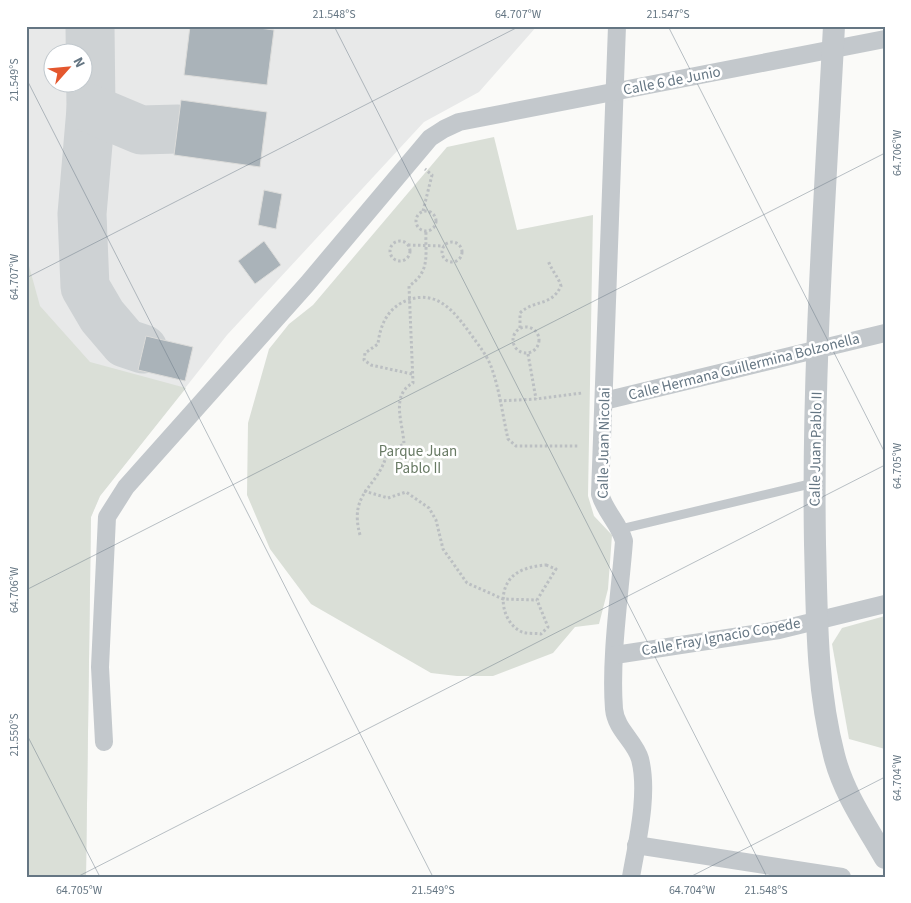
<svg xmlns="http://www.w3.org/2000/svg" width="911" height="903" font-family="'Source Sans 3',sans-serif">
	<rect width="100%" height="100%" fill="#fafaf8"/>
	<path fill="#e8e9e9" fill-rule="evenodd" d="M26,26H537L479,92L424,122L227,335L100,496L91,517L86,877H26ZM52,52H82V82H52Z"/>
	<g fill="#dadfd7">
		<polygon points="494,137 517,230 593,215 588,496 594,516 612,535 608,589 599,624 575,627 553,653 493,676 457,676 431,673 311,604 270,549 247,495 248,423 269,349 289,324 313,305 447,147"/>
		<polygon points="26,255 40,306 90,362 186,388 100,496 91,517 86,877 26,877"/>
		<polygon points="885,616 885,749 849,739 832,644 842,628"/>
	</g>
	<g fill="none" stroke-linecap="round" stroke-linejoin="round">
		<g stroke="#ced2d4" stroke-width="49">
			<polyline points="90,26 91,109 82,214 85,287 102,316 125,343 143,349"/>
			<polyline points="91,109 141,130 178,129"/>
		</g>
	</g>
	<g fill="#aab3b9" stroke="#dcdcda">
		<polygon points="190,26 244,26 274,30 267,85 184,75"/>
		<polygon points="181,100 267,112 260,167 174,155"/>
		<polygon points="264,190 282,194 276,229 258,225"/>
		<polygon points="264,241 281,265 255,284 238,261"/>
		<polygon points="146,336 193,347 185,381 138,370"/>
	</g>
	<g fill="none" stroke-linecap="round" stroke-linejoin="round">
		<g stroke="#bbbfc2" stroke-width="3" stroke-dasharray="2.5 2.5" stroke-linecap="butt">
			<polyline points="423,211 432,175 425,169"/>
			<circle cx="426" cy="221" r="10"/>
			<circle cx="400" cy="251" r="10"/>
			<circle cx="452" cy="252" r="10"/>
			<polyline points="408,245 444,246"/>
			<circle cx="526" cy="340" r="13"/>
			<path d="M520,328V313C535,299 551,307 561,286C558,276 551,270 548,260"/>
			<polyline points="528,354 536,399"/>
			<path d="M412,374L371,365L364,360L365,353L378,344C380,325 388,307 408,300C439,289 456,314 472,336C480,347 489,358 493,372C500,393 503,417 508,439L516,446H578"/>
			<polyline points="499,401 536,399 582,393"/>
			<polyline points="364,491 388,498 406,492 429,508 436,520 443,549 467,583 503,599 537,600"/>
			<path d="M360,535C348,491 379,488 387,453L404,444C403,423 390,395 413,383L409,286C431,271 425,255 426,231"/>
			<path d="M546,565L556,569L537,600L548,627L541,634C535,633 527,634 522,632C504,624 498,598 508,582C516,569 533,566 546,565Z"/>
		</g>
		<polyline stroke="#c3c8cc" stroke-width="9" points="621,529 814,483"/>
		<g stroke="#c3c8cc" stroke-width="18">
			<path d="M617,26L600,494C605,512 619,523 624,541C620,593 610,658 614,709C616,730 635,741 640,759C649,794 637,842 631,877"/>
			<polyline points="604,401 885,333"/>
			<polyline points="615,655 779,630 885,604"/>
			<polyline points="104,742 100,667 107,517 126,487 308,283 430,138 444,129 459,122 885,39"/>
			<polyline points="636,845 842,877"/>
		</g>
		<path stroke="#c3c8cc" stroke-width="22" d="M834,26C825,198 812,372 815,544C817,615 816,686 834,755C843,792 866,825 885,858"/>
	</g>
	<path fill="none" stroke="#657683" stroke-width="1" stroke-opacity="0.45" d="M334,26L767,877M668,26L885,453M26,78L433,877M26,278L520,26M26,590L885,153M26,733L100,877M77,877L885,465M690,877L885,777"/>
	<g text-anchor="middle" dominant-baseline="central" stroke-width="5" stroke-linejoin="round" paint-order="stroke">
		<g font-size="15" fill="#657683" stroke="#fff">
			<text transform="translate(672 81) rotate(-11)">Calle 6 de Junio</text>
			<text transform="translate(744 367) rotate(-14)">Calle Hermana Guillermina Bolzonella</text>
			<text transform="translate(604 443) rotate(-89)">Calle Juan Nicolai</text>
			<text transform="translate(816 449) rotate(-89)">Calle Juan Pablo II</text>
			<text transform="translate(721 637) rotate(-10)">Calle Fray Ignacio Copede</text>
		</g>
		<g font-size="15" fill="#687a64" stroke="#fff">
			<text x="418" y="451">Parque Juan<tspan x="418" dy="17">Pablo II</tspan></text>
		</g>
	</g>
	<rect width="911" height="903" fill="none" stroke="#ffffff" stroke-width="55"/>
	<g transform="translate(68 68) rotate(63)"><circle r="24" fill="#ffffff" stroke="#c1c8cd"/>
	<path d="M0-4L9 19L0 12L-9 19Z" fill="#e4572e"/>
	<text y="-8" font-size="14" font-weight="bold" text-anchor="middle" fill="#657683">N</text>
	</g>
	<rect x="28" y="28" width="856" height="848" fill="none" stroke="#657683" stroke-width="2"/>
	<g font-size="12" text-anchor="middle" fill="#657683">
		<text x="334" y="18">21.548°S</text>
		<text x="518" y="18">64.707°W</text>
		<text x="668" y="18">21.547°S</text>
		<text transform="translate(14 80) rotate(-90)" y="4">21.549°S</text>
		<text transform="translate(897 153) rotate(-90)" y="4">64.706°W</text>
		<text transform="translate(14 277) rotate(-90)" y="4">64.707°W</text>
		<text transform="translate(897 466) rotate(-90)" y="4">64.705°W</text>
		<text transform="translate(14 590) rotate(-90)" y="4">64.706°W</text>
		<text transform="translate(14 735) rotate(-90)" y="4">21.550°S</text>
		<text transform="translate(897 778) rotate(-90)" y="4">64.704°W</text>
		<text x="79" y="894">64.705°W</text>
		<text x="433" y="894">21.549°S</text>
		<text x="692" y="894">64.704°W</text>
		<text x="766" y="894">21.548°S</text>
	</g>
</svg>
